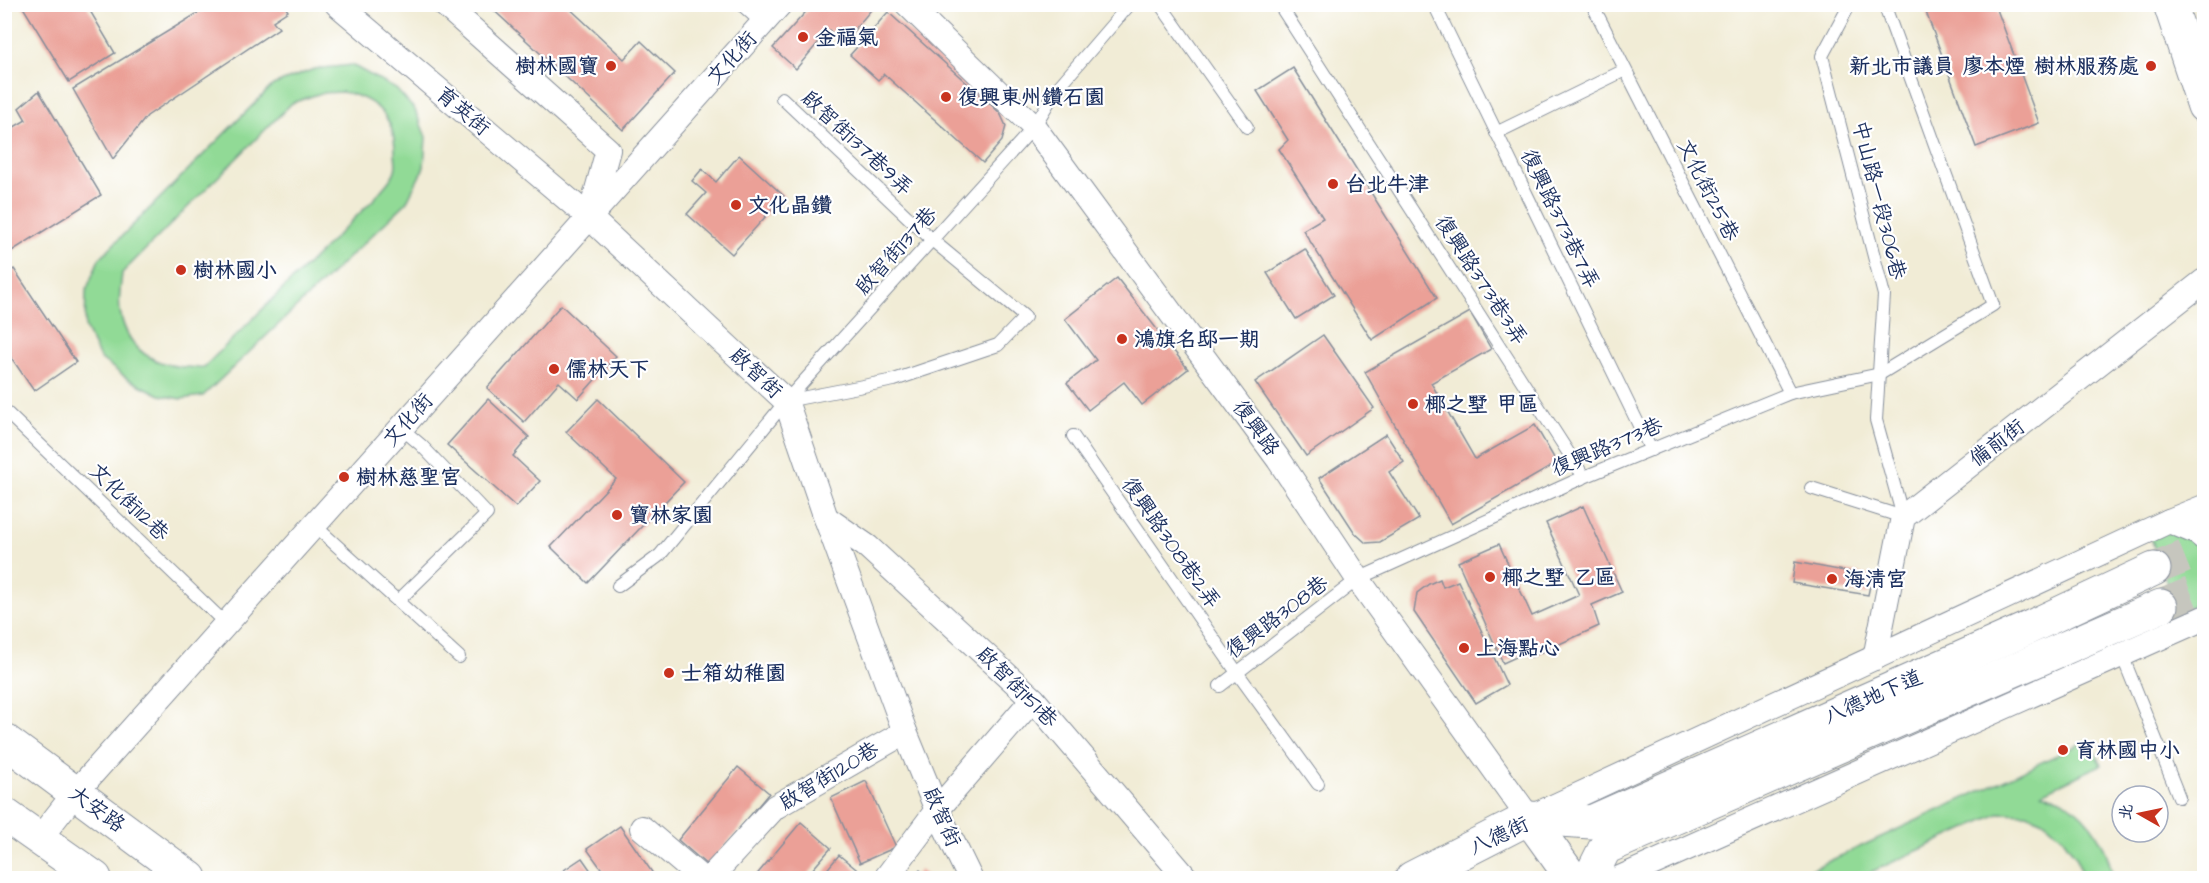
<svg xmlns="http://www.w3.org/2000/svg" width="2209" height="883" font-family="'Architects Daughter','LXGW WenKai TC',sans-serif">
	<rect width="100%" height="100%" fill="#fff"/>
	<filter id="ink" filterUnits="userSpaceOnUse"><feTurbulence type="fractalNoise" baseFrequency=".0167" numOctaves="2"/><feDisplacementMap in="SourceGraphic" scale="12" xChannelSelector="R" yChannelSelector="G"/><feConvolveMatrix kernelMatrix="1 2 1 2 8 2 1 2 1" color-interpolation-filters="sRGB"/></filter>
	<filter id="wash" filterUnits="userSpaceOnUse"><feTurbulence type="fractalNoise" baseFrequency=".008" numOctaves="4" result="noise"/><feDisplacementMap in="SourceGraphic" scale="24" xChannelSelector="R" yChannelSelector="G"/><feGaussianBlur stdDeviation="1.35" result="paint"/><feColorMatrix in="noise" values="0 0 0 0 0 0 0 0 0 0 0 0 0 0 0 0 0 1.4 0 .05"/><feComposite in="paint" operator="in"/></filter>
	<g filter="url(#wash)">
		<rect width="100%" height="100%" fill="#f1ecd6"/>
		<g fill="#91da96" stroke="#56847a" stroke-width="1.5" fill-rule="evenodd">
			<path d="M352,65L396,89L415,110L426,137L424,167L406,203L203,396L181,399L160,395L128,379L100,358L85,327L86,291L99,259L273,85L314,69ZM342,92C375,98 395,116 395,152C395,157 397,165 395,170C393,179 381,189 376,197L204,367C162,370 128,356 120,311C118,299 121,285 122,273L292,103L321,93Z"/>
			<path d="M2167,530L2200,545C2206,560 2209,587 2197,601C2192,607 2184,611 2178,616L2150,535Z"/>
			<path d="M2089,740L2101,765L2042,793C2049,796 2058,797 2064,801C2092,819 2108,847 2113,878H2082L2077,858L2062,837L2045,822L2027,814L2000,813L1858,878H1793Z"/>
		</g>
		<g id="blocks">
			<g fill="#eba097">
				<polygon points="21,4 86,4 115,53 69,82"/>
				<polygon points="487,4 565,4 624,59 641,41 675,73 623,130"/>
				<polygon points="813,4 876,4 843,43 829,30 796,69 773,48"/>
				<polygon points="1923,4 1995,4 2039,123 1976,147"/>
				<polygon points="211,5 284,5 288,11 273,21 279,28 147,116 113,159 73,89"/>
				<polygon points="888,12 1000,113 1006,126 1002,141 983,163 884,74 878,80 850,55"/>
				<polygon points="1293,68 1437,298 1372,340 1303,230 1323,218 1279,149 1288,140 1257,91"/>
				<polygon points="39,91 101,195 4,256 4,133 26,120 19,108"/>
				<polygon points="739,155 784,196 732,254 687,214 706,193 692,181 702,169 716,182"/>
				<polygon points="1305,249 1334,295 1296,319 1267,273"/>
				<polygon points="14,269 76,362 34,391 4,347 4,276"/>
				<polygon points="1117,278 1188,369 1142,405 1124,382 1088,410 1067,383 1096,360 1065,319"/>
				<polygon points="561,305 616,356 578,399 559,382 524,422 487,388"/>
				<polygon points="1470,312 1491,349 1431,383 1475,459 1535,425 1557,463 1451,524 1365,372"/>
				<polygon points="1323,335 1374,408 1306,456 1255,382"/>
				<polygon points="488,399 529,437 513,456 540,481 516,507 447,445"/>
				<polygon points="598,399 684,482 588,583 551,547 616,479 566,432"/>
				<polygon points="1386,434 1404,462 1389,472 1419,519 1380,542 1366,543 1355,533 1319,478"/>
				<polygon points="1583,506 1622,592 1592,605 1599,626 1531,657 1529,651 1503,663 1458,562 1499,544 1532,616 1579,595 1546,523"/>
				<polygon points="1795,562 1872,576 1868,595 1792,583"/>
				<polygon points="1440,579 1443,587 1458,581 1507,685 1476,703 1414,612 1417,593 1429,584"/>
				<polygon points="738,767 769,793 708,866 678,840"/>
				<polygon points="866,781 896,847 860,863 831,798"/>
				<polygon points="801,822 831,848 805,878 754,878"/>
				<polygon points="620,826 656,878 608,878 587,849"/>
				<polygon points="839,855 867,878 820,878"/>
				<polygon points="582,858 596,878 552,878"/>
				<polygon points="920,870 930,878 913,878"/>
			</g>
		</g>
	</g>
	<g filter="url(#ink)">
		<use href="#blocks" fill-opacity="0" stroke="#868e9a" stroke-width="1.5"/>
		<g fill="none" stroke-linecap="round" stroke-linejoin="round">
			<g stroke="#c6c6be" stroke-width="33" stroke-dasharray="33 16" stroke-linecap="butt">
				<polyline points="2154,569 2204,549"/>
				<polyline points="2161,606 2204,588"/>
			</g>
			<defs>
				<g id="lane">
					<polyline points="741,4 763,24"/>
					<polyline points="1160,4 1247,127"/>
					<polyline points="1279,4 1584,477"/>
					<polyline points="1434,4 1651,450"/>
					<polyline points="1592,4 1790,393"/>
					<polyline points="1850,4 1822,56 1884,295 1876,420 1903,517"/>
					<polyline points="782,98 932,240 1025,317 998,345 894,380 786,401"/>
					<polyline points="1496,133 1625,70"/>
					<polyline points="4,410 226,624"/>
					<polyline points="1073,436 1236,671 1318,784"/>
					<polyline points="1811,488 1903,517"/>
					<polyline points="314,525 459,657"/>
					<polyline points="618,586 660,555 786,401 1034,127 1056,90 1130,4"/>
					<polyline points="398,601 487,514 421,445 401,428"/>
					<polyline points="2122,655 2179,797"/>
					<polyline points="1220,686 1358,579 1584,477 1790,393 1880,374 1993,305 1884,4"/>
				</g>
				<g id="street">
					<polyline points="337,4 590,218 786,401 826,518 905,732 937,810 970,878"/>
					<polyline points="444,4 608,150 591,212"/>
					<polyline points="907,4 1034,127 1279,460 1358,579 1529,818 2169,521 2204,507"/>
					<polyline points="826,518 868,547 1033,699 1186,878"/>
					<polyline points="2169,521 2198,533 2204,538"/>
					<polyline points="1875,658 1903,517 2204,281"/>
					<polyline points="642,828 701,878"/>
					<polyline points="39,839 75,793 780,4"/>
					<polyline points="710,878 775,807 905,732"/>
					<polyline points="886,878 937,810 1033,699"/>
					<polyline points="1620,878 2204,618"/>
				</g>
				<g id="secondary">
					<polyline points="2170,4 2204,106"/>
					<polyline points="4,740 190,878"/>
					<polyline points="4,814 95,878"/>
					<polyline points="1529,818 1572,878"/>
					<polyline points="1412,878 1529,818 1591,822 2024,630 2154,569"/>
					<polyline points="1590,878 1605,848 2161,606"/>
				</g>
			</defs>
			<use href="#lane" stroke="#868e9a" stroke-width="14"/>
			<use href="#street" stroke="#868e9a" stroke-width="26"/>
			<use href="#secondary" stroke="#868e9a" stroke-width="35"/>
			<use href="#lane" stroke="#fff" stroke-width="12"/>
			<use href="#street" stroke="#fff" stroke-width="24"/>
			<use href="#secondary" stroke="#fff" stroke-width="33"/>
		</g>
	</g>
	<g fill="#c8321e" stroke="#fff" stroke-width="2">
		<circle cx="803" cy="37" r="6"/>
		<circle cx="611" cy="66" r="6"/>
		<circle cx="2151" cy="66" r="6"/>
		<circle cx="946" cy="97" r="6"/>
		<circle cx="1333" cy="184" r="6"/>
		<circle cx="736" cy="205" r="6"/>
		<circle cx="181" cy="270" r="6"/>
		<circle cx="1122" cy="339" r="6"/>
		<circle cx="554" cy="369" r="6"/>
		<circle cx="1413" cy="404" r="6"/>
		<circle cx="344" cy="477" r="6"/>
		<circle cx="617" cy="515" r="6"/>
		<circle cx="1490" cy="577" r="6"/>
		<circle cx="1832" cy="579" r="6"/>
		<circle cx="1464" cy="648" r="6"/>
		<circle cx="669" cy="673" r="6"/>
		<circle cx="2063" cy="750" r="6"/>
	</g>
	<g text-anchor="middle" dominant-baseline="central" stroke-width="4.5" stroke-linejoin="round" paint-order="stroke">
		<g font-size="21" font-weight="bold" fill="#1b2f5e" stroke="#fff" text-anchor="start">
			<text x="815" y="37">金福氣</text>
			<text x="599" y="66" text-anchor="end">樹林國寶</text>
			<text x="2139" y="66" text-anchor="end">新北市議員 廖本煙 樹林服務處</text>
			<text x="958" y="97">復興東州鑽石園</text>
			<text x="1345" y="184">台北牛津</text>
			<text x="748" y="205">文化晶鑽</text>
			<text x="193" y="270">樹林國小</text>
			<text x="1134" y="339">鴻旗名邸一期</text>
			<text x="566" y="369">儒林天下</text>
			<text x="1425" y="404">椰之墅 甲區</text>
			<text x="356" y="477">樹林慈聖宮</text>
			<text x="629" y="515">寶林家園</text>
			<text x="1502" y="577">椰之墅 乙區</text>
			<text x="1844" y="579">海清宮</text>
			<text x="1476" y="648">上海點心</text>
			<text x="681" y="673">士箱幼稚園</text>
			<text x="2075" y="750">育林國中小</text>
		</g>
		<g font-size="21" fill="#1b2f5e" stroke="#fff">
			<text transform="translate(732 58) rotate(-48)">文化街</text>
			<text transform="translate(463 111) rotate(40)">育英街</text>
			<text transform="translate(857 143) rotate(43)">啟智街137巷9弄</text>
			<text transform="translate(1708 190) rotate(63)">文化街25巷</text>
			<text transform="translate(1879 200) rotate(76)">中山路一段306巷</text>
			<text transform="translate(1560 219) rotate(64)">復興路373巷7弄</text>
			<text transform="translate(896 251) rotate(-48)">啟智街137巷</text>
			<text transform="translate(1481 280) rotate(57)">復興路373巷3弄</text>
			<text transform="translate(756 373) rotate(43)">啟智街</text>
			<text transform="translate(408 420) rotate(-48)">文化街</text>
			<text transform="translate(1256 428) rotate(54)">復興路</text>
			<text transform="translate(1997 443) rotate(-37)">備前街</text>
			<text transform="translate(1607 447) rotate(-23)">復興路373巷</text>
			<text transform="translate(129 502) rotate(44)">文化街112巷</text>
			<text transform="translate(1171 543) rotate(55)">復興路308巷2弄</text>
			<text transform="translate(1277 617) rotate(-37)">復興路308巷</text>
			<text transform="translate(1017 687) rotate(45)">啟智街151巷</text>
			<text transform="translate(1873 697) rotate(-24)">八德地下道</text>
			<text transform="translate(829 776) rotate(-31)">啟智街120巷</text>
			<text transform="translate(97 809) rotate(36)">大安路</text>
			<text transform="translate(942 817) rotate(66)">啟智街</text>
			<text transform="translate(1499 836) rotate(-25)">八德街</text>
		</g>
	</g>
	<rect width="2209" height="883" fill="none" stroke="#fff" stroke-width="24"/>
	<g transform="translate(2140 814) rotate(279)"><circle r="28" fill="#ffffff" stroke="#a4acbf" stroke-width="1.5"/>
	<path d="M0-4.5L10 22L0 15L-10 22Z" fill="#c8321e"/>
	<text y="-9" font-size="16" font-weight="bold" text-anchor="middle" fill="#1b2f5e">北</text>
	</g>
</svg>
